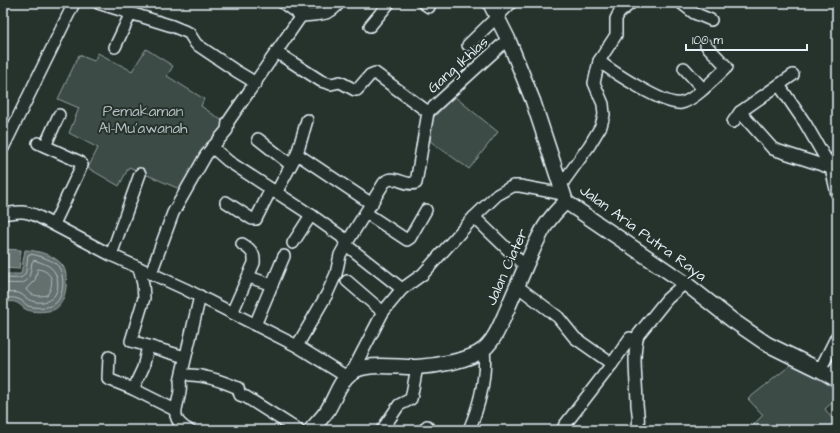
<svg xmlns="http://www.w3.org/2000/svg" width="840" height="433" font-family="'Architects Daughter',sans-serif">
	<rect width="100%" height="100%" fill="#26332d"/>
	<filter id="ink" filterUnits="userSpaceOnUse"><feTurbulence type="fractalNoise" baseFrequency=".025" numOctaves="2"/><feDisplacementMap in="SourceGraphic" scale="8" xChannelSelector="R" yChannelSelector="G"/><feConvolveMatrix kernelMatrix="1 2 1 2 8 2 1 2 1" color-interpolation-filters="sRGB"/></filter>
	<g filter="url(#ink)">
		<g fill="#3e4b47" stroke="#939ea0">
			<polygon points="146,49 173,66 167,76 204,99 201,106 227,124 184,191 129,167 119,186 88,168 98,148 69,133 79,108 58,99 79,55 94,61 98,53 132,71"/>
			<polygon points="454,96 498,132 469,169 430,141 433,118"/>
			<polygon points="792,364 837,386 837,398 825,409 837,425 837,430 748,430 763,415 748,399"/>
		</g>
		<g fill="#636f6d" stroke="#98a3a5">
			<polygon points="3,249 21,250 19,269 3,268"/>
			<path d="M25,250C36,250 56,255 63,266C70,277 66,306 53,310C45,312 33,313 25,309C22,307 19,303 15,302C12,301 7,302 3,302V274H21Z"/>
		</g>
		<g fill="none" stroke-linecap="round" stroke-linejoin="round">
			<g stroke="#b3bdc0" stroke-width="1">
				<path d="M38,269C53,271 55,284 47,295C38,297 33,296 26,290L27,288L35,280Z"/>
				<path d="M3,278C28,279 25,279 28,255L30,254C37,255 50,259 56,264C66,272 65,299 53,305C47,308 35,308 28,306C25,304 22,300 18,299C14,297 7,298 3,298"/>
				<path d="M3,283C26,284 29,286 32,262L34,260C45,264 54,266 57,278C61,295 49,306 32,301C27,300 24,295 19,293C14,292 8,293 3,293"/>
			</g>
			<defs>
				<g id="minor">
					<polyline points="98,3 172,26 189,33 196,44 236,71 256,83"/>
					<polyline points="283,3 301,16"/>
					<polyline points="423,3 429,7"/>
					<polyline points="681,3 694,13 711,20"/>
					<path d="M301,16C317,14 329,17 339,3"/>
					<polyline points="370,26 389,3"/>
					<polyline points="468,45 511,3"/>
					<polyline points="115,47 131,13"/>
					<polyline points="276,52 321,81 331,84 340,82 355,90 357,90 370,75 375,73 428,112"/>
					<path d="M599,61C613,72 665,106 681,103C694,101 717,76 727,67L706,45"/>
					<polyline points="684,68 703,89"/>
					<polyline points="779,85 805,123 831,168 837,194"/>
					<polyline points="428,112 508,39"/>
					<polyline points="740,112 773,149 831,168"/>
					<polyline points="307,120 297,154 372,204"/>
					<polyline points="733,122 740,112 793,75"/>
					<polyline points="258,139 291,165"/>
					<polyline points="38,143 80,162 82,165 54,224"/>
					<polyline points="45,146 59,115"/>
					<polyline points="212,147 228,161 311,215 342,237 346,244 350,248 402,289"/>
					<polyline points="3,148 74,3"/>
					<polyline points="831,168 837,156"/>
					<polyline points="561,185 589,146 601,126 604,115 603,104 594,83 599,61 616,35 616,19 619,13 631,3"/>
					<polyline points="276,193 297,154"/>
					<polyline points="226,202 252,219 256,219 271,189"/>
					<polyline points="366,213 407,240 410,238 426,210"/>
					<path d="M3,214C18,212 22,210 37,216L111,255L185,289L297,346L327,294L336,274L340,255L346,244L384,183C393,173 406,187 416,183L428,112"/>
					<polyline points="474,217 526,267"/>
					<polyline points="293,243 311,215"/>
					<polyline points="111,255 140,174"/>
					<polyline points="139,268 143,284 144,298 131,341 185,357"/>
					<polyline points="151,273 173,213 206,155 227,130 228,122 301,16 306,3"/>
					<polyline points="252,278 272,285"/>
					<polyline points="347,281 383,312"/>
					<polyline points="517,286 558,317 575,338 612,364"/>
					<path d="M232,313L254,263C255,253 250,249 242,244"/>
					<polyline points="255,325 284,256"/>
					<polyline points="297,346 347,377"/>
					<polyline points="109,357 108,379 133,389 143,368 148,346"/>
					<polyline points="820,370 837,336"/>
					<polyline points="352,372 383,312 392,301 402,289 423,274 474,217 497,195 513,186 520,186 563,194"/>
					<path d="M190,375C206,375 224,382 238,388L240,395L246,397L298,430"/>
					<polyline points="831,377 837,365"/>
					<polyline points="133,389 175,410"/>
					<polyline points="564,426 612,364 630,338"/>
					<path d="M189,430C163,416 184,401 180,381L200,296"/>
					<polyline points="382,430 399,405 411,399 417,367"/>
					<polyline points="424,430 427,426"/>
					<path d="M469,430C480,404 487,378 484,349"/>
					<path d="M637,430C640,423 638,413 637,405C637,382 632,357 638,335L667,299L685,283"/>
				</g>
				<g id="major">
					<polyline points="490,3 508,39 533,101 566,202 685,283 732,320 767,344 820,370 837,380"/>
					<path d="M311,430C316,424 322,418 327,411C335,399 339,381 351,373C366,361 399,368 417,367C435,366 470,361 484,349C495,340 501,323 507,310C513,295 520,280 526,265C538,239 544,221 566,202"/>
				</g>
			</defs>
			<use href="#minor" stroke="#e8f1f8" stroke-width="14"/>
			<use href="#major" stroke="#e8f1f8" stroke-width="17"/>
			<use href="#minor" stroke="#26332d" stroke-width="11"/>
			<use href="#major" stroke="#26332d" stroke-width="14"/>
		</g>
	</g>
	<g text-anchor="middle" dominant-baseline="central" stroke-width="4" stroke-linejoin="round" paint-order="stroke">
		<g font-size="15" fill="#e8f1f8" stroke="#26332d">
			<text transform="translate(458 65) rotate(-42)">Gang Ikhlas</text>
			<text transform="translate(643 233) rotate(36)">Jalan Aria Putra Raya</text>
			<text transform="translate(507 267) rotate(-66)">Jalan Ciater</text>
		</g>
		<g font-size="15" fill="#b5bfc3" stroke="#26332d">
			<text x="143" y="111">Pemakaman<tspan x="143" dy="17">Al-Mu'awanah</tspan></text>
		</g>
	</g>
	<rect width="840" height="433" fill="none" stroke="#26332d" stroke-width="16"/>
	<rect x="8" y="8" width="824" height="417" fill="none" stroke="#e8f1f8" stroke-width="1.5" filter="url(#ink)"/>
	<path d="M686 44v6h121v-6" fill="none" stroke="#e8f1f8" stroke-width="2"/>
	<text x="692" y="44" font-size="12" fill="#e8f1f8" stroke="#26332d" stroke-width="3" paint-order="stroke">100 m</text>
</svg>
